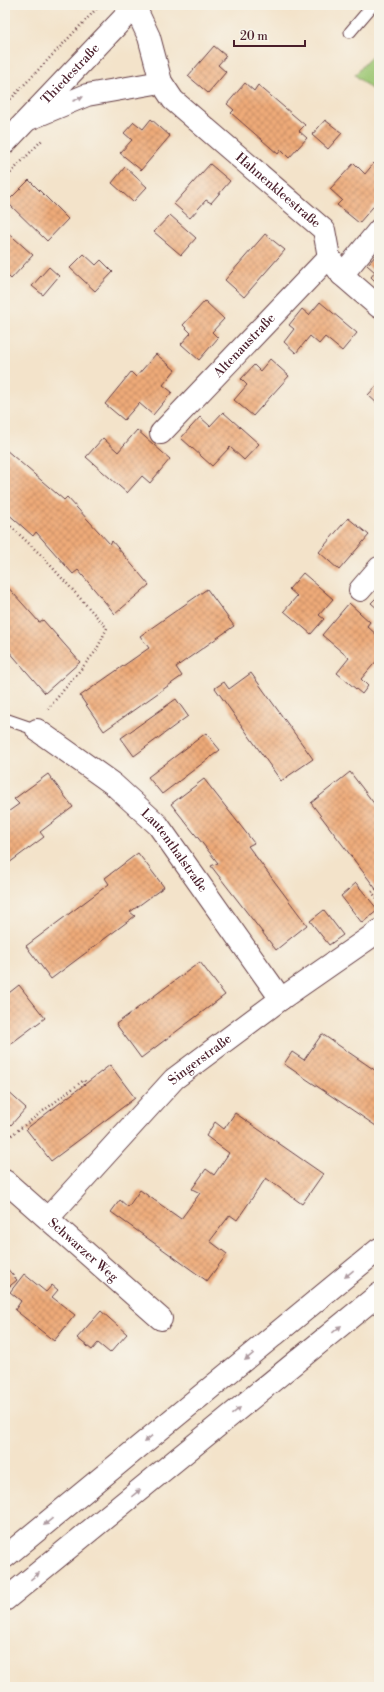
<svg xmlns="http://www.w3.org/2000/svg" width="384" height="1692" font-family="'Libre Bodoni',serif">
	<defs>
		<pattern id="building-cross-hatch" width="8" height="8" patternUnits="userSpaceOnUse"><rect width="8" height="8" fill="#eeaa78"/><path d="M0 0l8 8M0 8l8-8" fill="none" stroke="#c38a63"/></pattern>
	</defs>
	<rect width="100%" height="100%" fill="#f7f3e8"/>
	<filter id="ink" filterUnits="userSpaceOnUse"><feTurbulence type="fractalNoise" baseFrequency=".025" numOctaves="2"/><feDisplacementMap in="SourceGraphic" scale="8" xChannelSelector="R" yChannelSelector="G"/><feConvolveMatrix kernelMatrix="1 2 1 2 8 2 1 2 1" color-interpolation-filters="sRGB"/></filter>
	<filter id="wash" filterUnits="userSpaceOnUse"><feTurbulence type="fractalNoise" baseFrequency=".012" numOctaves="4" result="noise"/><feDisplacementMap in="SourceGraphic" scale="16" xChannelSelector="R" yChannelSelector="G"/><feGaussianBlur stdDeviation="0.9" result="paint"/><feColorMatrix in="noise" values="0 0 0 0 0 0 0 0 0 0 0 0 0 0 0 0 0 1.4 0 .05"/><feComposite in="paint" operator="in"/></filter>
	<g filter="url(#wash)">
		<rect width="100%" height="100%" fill="#f3e3ca"/>
		<polygon fill="#9bc672" stroke="#72724e" points="379,47 379,96 355,75"/>
		<g id="blocks">
			<g fill="url(#building-cross-hatch)">
				<polygon points="284,5 294,5 290,10"/>
				<polygon points="214,46 226,56 218,65 226,72 208,93 188,76"/>
				<polygon points="245,83 254,91 258,85 305,125 299,131 307,138 289,158 281,150 278,154 231,113 234,110 227,104"/>
				<polygon points="151,119 170,136 141,170 120,153 132,140 124,133 134,122 143,129"/>
				<polygon points="325,120 342,133 328,149 312,135"/>
				<polygon points="354,163 365,174 374,163 379,168 379,200 359,223 337,205 342,200 330,189"/>
				<polygon points="210,164 230,181 211,203 206,200 190,218 174,204"/>
				<polygon points="125,167 147,187 133,202 112,183"/>
				<polygon points="29,180 68,219 47,241 7,202"/>
				<polygon points="170,215 196,238 181,255 154,232"/>
				<polygon points="5,230 33,255 11,279 5,273"/>
				<polygon points="265,234 285,250 244,297 225,280"/>
				<polygon points="379,252 379,285 371,277 375,272 367,265"/>
				<polygon points="84,254 96,265 101,260 113,272 95,291 70,268"/>
				<polygon points="49,267 59,276 43,295 32,286"/>
				<polygon points="205,301 224,319 212,332 218,338 199,360 181,344 191,333 183,325"/>
				<polygon points="320,302 357,333 342,351 325,337 319,344 310,336 296,353 284,342 294,329 289,325 302,309 309,315"/>
				<polygon points="156,354 175,370 163,385 172,392 153,415 139,403 124,420 105,404 131,372 136,377"/>
				<polygon points="270,359 289,376 253,416 234,400 247,385 241,379 254,365 260,371"/>
				<polygon points="379,383 379,405 368,395"/>
				<polygon points="223,412 259,444 244,460 230,447 212,466 181,438 200,417 210,426"/>
				<polygon points="137,430 170,459 150,483 142,476 127,493 86,457 103,438 118,452"/>
				<polygon points="5,449 64,500 67,497 110,544 112,541 149,585 115,614 78,570 73,574 36,532 33,536 5,511"/>
				<polygon points="348,518 369,535 339,570 319,552"/>
				<polygon points="303,573 333,599 319,615 324,619 311,634 284,611 297,596 289,589"/>
				<polygon points="5,584 39,622 43,620 80,662 45,693 8,650 5,653"/>
				<polygon points="207,589 234,626 176,667 182,676 104,731 80,696 149,648 140,636"/>
				<polygon points="379,595 379,610 371,603"/>
				<polygon points="349,603 370,622 367,626 379,637 379,658 361,679 368,686 362,694 337,673 349,658 322,635"/>
				<polygon points="251,673 313,759 281,781 215,688 224,682 229,689"/>
				<polygon points="176,699 188,716 134,756 121,738"/>
				<polygon points="206,733 220,750 162,794 148,777"/>
				<polygon points="350,772 379,810 379,893 311,803"/>
				<polygon points="48,774 73,807 40,832 44,837 5,866 5,814 19,804 14,799"/>
				<polygon points="204,779 254,843 248,846 307,925 276,950 211,866 218,863 171,804"/>
				<polygon points="138,853 164,887 130,912 135,916 51,979 26,946 109,884 105,878"/>
				<polygon points="356,883 378,910 362,923 341,896"/>
				<polygon points="324,910 343,935 329,945 310,921"/>
				<polygon points="200,962 225,995 141,1058 116,1024"/>
				<polygon points="19,985 45,1018 5,1048 5,996"/>
				<polygon points="322,1034 379,1073 379,1128 284,1064 292,1052 304,1060"/>
				<polygon points="110,1065 135,1098 51,1161 26,1129"/>
				<polygon points="5,1089 26,1108 11,1125 5,1120"/>
				<polygon points="235,1113 323,1174 302,1204 266,1178 237,1220 230,1215 210,1241 227,1254 207,1281 111,1212 120,1200 128,1207 140,1190 181,1219 200,1193 192,1189 206,1169 214,1175 229,1153 206,1136 215,1122 224,1129"/>
				<polygon points="5,1266 17,1280 5,1290"/>
				<polygon points="24,1274 46,1292 52,1285 58,1290 52,1297 75,1315 54,1341 15,1310 21,1301 10,1292"/>
				<polygon points="101,1311 127,1334 110,1353 98,1343 92,1350 77,1338"/>
			</g>
		</g>
	</g>
	<g filter="url(#ink)">
		<use href="#blocks" fill-opacity="0" stroke="#633c43" stroke-width="1"/>
		<g fill="none" stroke-linecap="round" stroke-linejoin="round">
			<defs>
				<g id="lane">
					<polyline points="350,32 373,5"/>
					<polyline points="5,719 37,730"/>
				</g>
				<g id="street">
					<path id="s1" d="M134,5L149,37L161,82L173,100L324,230L329,257L342,275L379,307"/>
					<polyline points="29,119 87,95 161,82"/>
					<polyline points="342,275 379,230"/>
					<path id="s2" d="M161,433L329,257"/>
					<polyline points="360,590 379,568"/>
					<path id="s3" d="M37,730L113,784L158,825L281,999"/>
					<path id="s4" d="M5,1181L161,1319"/>
					<path id="s5" d="M48,1218L174,1079L281,999L379,931"/>
				</g>
				<g id="secondary">
					<path id="s6" d="M5,143L136,5"/>
				</g>
				<g id="highway">
					<polyline points="5,1557 379,1249"/>
					<polyline points="5,1600 379,1294"/>
				</g>
			</defs>
			<use href="#lane" stroke="#633c43" stroke-width="13"/>
			<use href="#street" stroke="#633c43" stroke-width="24"/>
			<use href="#secondary" stroke="#633c43" stroke-width="24"/>
			<use href="#highway" stroke="#633c43" stroke-width="24"/>
			<g stroke="#633c43" stroke-width="2.5" stroke-dasharray="1 3" stroke-linecap="butt">
				<polyline points="5,105 100,5"/>
				<polyline points="5,179 43,139"/>
				<polyline points="5,521 42,556 107,628 96,651 47,710"/>
				<polyline points="376,889 372,892 379,901"/>
				<polyline points="5,1140 84,1080 86,1083"/>
			</g>
			<use href="#lane" stroke="#fff" stroke-width="11"/>
			<use href="#street" stroke="#fff" stroke-width="22"/>
			<use href="#secondary" stroke="#fff" stroke-width="22"/>
			<use href="#highway" stroke="#fff" stroke-width="22"/>
		</g>
		<defs><path id="oneway-solid" d="M-6-.8H1V-3.2L6.5 0L1 3.2V.8H-6Z"/></defs>
		<g fill="#ae9aa0">
			<use href="#oneway-solid" transform="translate(78 99) rotate(-22)"/>
			<use href="#oneway-solid" transform="translate(349 1274) rotate(141)"/>
			<use href="#oneway-solid" transform="translate(337 1329) rotate(-39)"/>
			<use href="#oneway-solid" transform="translate(249 1357) rotate(141)"/>
			<use href="#oneway-solid" transform="translate(236 1411) rotate(-39)"/>
			<use href="#oneway-solid" transform="translate(148 1439) rotate(141)"/>
			<use href="#oneway-solid" transform="translate(136 1493) rotate(-39)"/>
			<use href="#oneway-solid" transform="translate(48 1522) rotate(141)"/>
			<use href="#oneway-solid" transform="translate(35 1576) rotate(-39)"/>
		</g>
	</g>
	<g text-anchor="middle" dominant-baseline="central" stroke-width="3.5" stroke-linejoin="round" paint-order="stroke">
		<g font-size="13" fill="#4a1f2b" stroke="#f7f3e8">
			<text stroke="none"><textPath href="#s6" startOffset="95">Thiedestraße</textPath></text>
			<text stroke="none"><textPath href="#s1" startOffset="242">Hahnenkleestraße</textPath></text>
			<text stroke="none"><textPath href="#s2" startOffset="121">Altenaustraße</textPath></text>
			<text stroke="none"><textPath href="#s3" startOffset="184">Lautenthalstraße</textPath></text>
			<text stroke="none"><textPath href="#s5" startOffset="220">Singerstraße</textPath></text>
			<text stroke="none"><textPath href="#s4" startOffset="104">Schwarzer Weg</textPath></text>
		</g>
	</g>
	<rect width="384" height="1692" fill="none" stroke="#f7f3e8" stroke-width="20"/>
	<path d="M234 40v6h71v-6" fill="none" stroke="#4a1f2b" stroke-width="2"/>
	<text x="240" y="40" font-size="12" fill="#4a1f2b" stroke="#f7f3e8" stroke-width="3" paint-order="stroke">20 m</text>
</svg>
